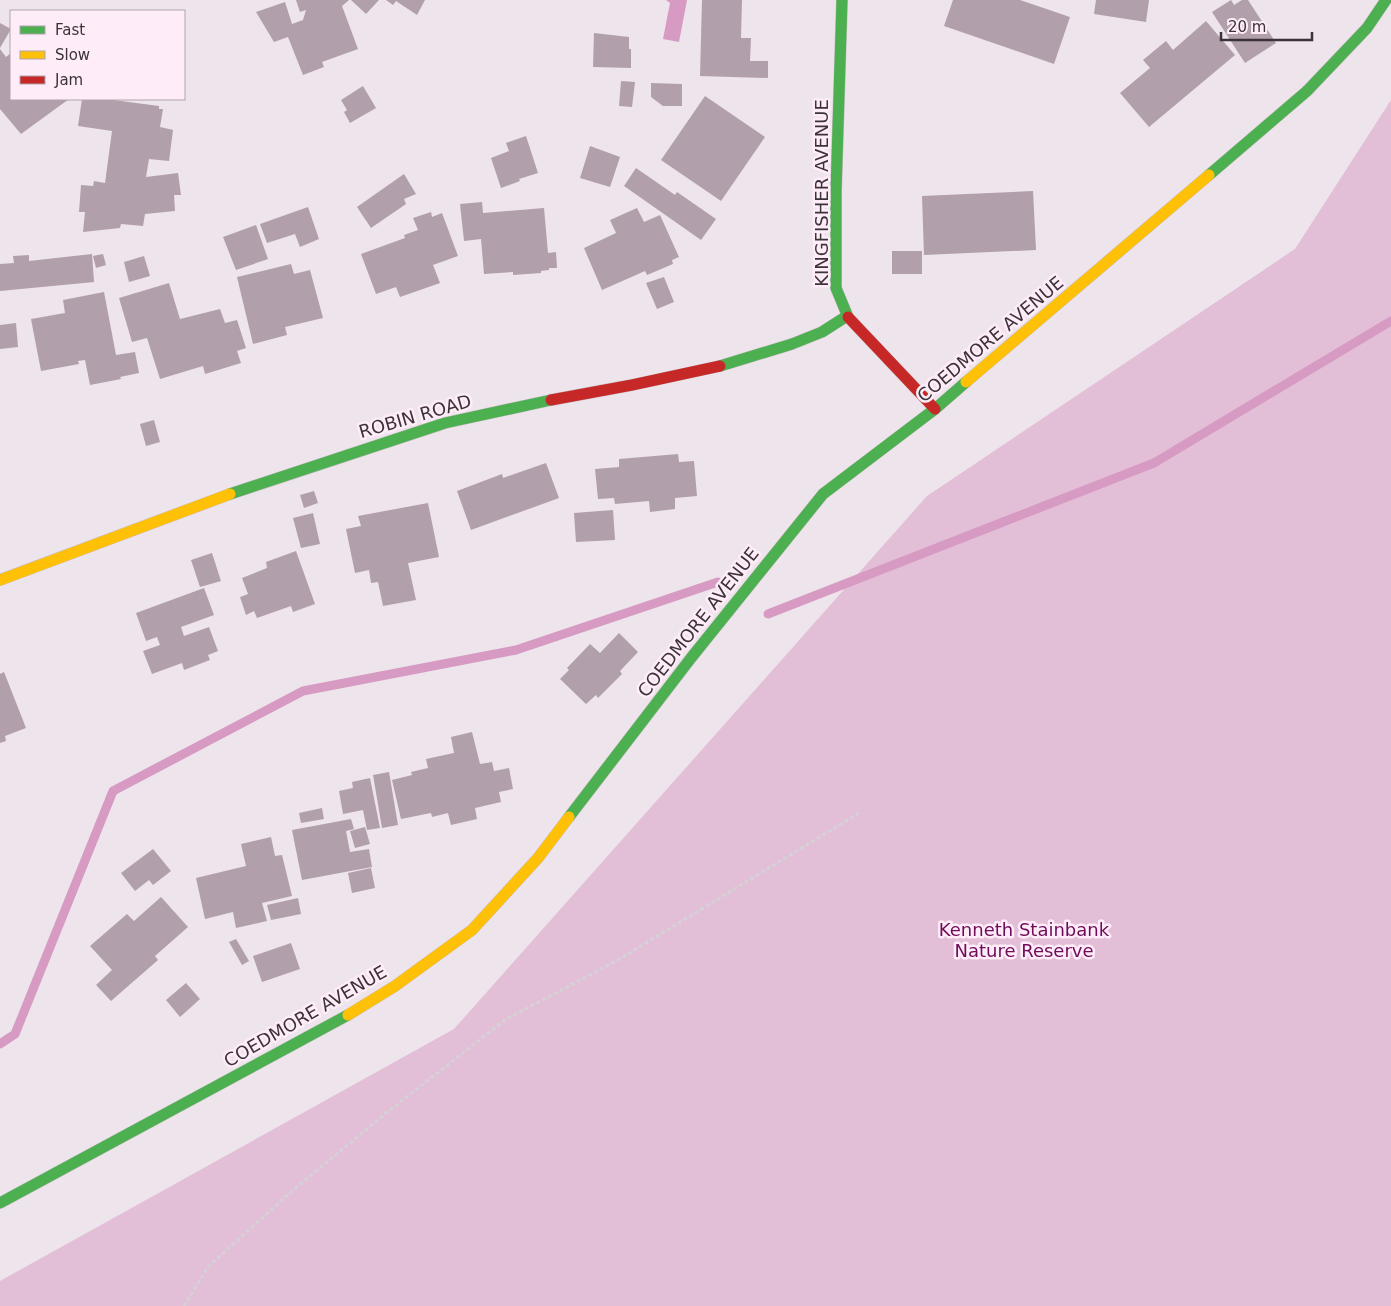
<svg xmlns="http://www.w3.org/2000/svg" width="1391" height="1306" font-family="'DejaVu Sans',sans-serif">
	<rect width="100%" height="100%" fill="#eee4eb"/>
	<polygon fill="#e3bed7" points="1391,100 1391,1306 0,1306 0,1281 454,1029 927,496 1295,249"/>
	<polygon fill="#d69ac3" points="666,0 687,0 679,42 663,39 670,3"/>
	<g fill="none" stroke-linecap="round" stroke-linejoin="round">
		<g stroke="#d69ac3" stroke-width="9">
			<polyline points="768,614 1154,463 1391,321"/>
			<polyline points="0,1044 15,1034 113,791 303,691 516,650 718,582"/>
		</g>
	</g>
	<g fill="#b29fac">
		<polygon points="296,0 349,0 342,6 358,49 322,62 324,67 303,75 288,37 274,42 256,12 285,2 292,24 303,20 306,10 300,12"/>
		<polygon points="351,0 379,0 366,14"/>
		<polygon points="386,0 425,0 417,15 396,1 393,5"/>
		<polygon points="702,0 742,0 741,38 751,38 750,61 768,61 768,78 700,76"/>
		<polygon points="953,0 1020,0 1070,17 1054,64 944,26"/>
		<polygon points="1096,0 1149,0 1146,22 1094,14"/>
		<polygon points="1231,0 1234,5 1242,0 1248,0 1276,43 1245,63 1212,12"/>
		<polygon points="1206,21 1235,55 1149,127 1120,93 1150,68 1143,60 1166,41 1173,50"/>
		<polygon points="0,23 11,29 0,48"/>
		<polygon points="594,33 629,37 629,49 631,49 631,68 593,67"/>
		<polygon points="0,49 6,57 11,53 11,99 69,99 21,134 0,109"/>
		<polygon points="621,81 635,82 632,107 619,106"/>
		<polygon points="651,83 682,84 682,106 663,106 651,97"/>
		<polygon points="363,86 376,108 350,123 344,112 347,110 341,100"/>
		<polygon points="705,96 765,137 721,201 661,160"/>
		<polygon points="82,99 106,99 159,106 159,109 163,109 160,127 173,130 169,161 149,159 146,177 178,173 181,195 174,195 175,211 145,214 143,226 121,224 120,228 83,232 85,212 79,212 81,185 93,186 94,181 105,183 112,131 78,126"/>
		<polygon points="526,136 538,173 519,179 520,181 501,188 491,158 509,151 506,143"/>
		<polygon points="590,146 620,157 610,187 580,178"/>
		<polygon points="636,168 675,195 677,192 716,219 701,240 624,186"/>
		<polygon points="404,174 416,194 404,199 406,204 371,228 357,207"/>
		<polygon points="1033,191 1036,250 924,255 922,196"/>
		<polygon points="482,202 483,213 544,208 548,253 556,252 557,268 549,268 549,270 541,271 541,273 513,275 513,272 484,274 481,239 464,241 460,204"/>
		<polygon points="308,207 319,239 300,247 295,234 267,243 260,224"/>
		<polygon points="637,208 644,222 660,215 679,257 672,260 673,264 647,275 645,271 602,290 584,248 616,233 610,220"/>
		<polygon points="431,212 432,217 442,213 458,256 433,265 440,283 400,297 396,287 376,294 361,254 405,238 404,235 418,230 413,218"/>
		<polygon points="256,225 268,259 236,270 223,237"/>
		<rect x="892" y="251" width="30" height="23"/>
		<polygon points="92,254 94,282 0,291 0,264 14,263 13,256 29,255 29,261"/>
		<polygon points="103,254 106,265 96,268 93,256"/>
		<polygon points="144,256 150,276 129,282 124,262"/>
		<polygon points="291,264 294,274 310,270 323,318 285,327 287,335 253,344 237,277"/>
		<polygon points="664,277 674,302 657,309 646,283"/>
		<polygon points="169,283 180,319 220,309 225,323 237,320 246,348 237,351 241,363 205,374 203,366 160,379 147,338 132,342 119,298"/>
		<polygon points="104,292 116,355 135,352 139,373 120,377 121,379 90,385 85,360 78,361 79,364 41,371 31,319 65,313 63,300"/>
		<polygon points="16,323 18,347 0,349 0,325"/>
		<polygon points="154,420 160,442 146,446 140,424"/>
		<polygon points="678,454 679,462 694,461 697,496 675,498 675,509 650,512 649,501 615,504 614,498 598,499 595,469 619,467 619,459"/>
		<polygon points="546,463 559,498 471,530 457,491 502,474 503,478"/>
		<polygon points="314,491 318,503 304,508 300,495"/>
		<polygon points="428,503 439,557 408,563 416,600 383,606 378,582 371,583 369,570 355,573 346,529 361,526 358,516"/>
		<polygon points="613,510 615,540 576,542 574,513"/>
		<polygon points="313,513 320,544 301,548 293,518"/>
		<polygon points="296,551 315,604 293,612 291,606 257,618 254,611 246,615 240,597 248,594 242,578 267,568 266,562"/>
		<polygon points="212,553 221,581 200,587 191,560"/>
		<polygon points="204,588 214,615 181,627 184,636 209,627 218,651 208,655 210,660 184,670 182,663 152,674 143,651 160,645 157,637 146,641 136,613"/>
		<polygon points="619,633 638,652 620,671 622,674 598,698 596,695 586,704 560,679 569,670 567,668 590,644 600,653"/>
		<polygon points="4,672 26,728 5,736 6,741 0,743 0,674"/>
		<polygon points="472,732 480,764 492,762 494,771 509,768 513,789 499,792 501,802 475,808 477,819 451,825 448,813 432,817 431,813 401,819 392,780 412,775 411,772 428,768 426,759 454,753 451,737"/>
		<polygon points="389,772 398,825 382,828 373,775"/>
		<polygon points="370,778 380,828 367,830 363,810 343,814 339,791 353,788 352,782"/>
		<polygon points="322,808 324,819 301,823 299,813"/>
		<polygon points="351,819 354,829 346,831 350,852 369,849 372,867 302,880 292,830"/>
		<polygon points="365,827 370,844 355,848 350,831"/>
		<polygon points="271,837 275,856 282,855 292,896 262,903 267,921 236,928 233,912 205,919 196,878 246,866 241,844"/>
		<polygon points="153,849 171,871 153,885 149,880 135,891 121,873"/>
		<polygon points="371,868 375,888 352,893 348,873"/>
		<polygon points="161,897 188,927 155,956 158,960 111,1001 96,985 112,970 90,946 127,914 134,921"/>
		<polygon points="298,898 301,914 271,920 267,905"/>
		<polygon points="236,939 249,961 242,965 229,942"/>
		<polygon points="291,943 300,969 262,982 253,956"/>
		<polygon points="186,983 200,999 180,1017 166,1000"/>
	</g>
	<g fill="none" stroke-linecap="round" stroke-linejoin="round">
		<defs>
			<g id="fast">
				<polyline points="842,0 836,191 836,288 848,317"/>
				<polyline points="1209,175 1307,91 1367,28 1386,0"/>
				<polyline points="720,366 792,344 822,332 847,316"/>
				<polyline points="230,494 445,423 551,400"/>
				<polyline points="569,817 691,658 823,494 935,409 966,382"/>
				<polyline points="0,1203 348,1015"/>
			</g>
			<g id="slow">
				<polyline points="966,382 1209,175"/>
				<polyline points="0,580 230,494"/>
				<polyline points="348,1015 395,986 472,930 538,858 569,817"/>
			</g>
			<g id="jam">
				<polyline points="848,317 935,409"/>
				<polyline points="551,400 632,385 720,366"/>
			</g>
		</defs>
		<use href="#fast" stroke="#c6bec3" stroke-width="12"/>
		<use href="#slow" stroke="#c6bec3" stroke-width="12"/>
		<use href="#jam" stroke="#c6bec3" stroke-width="12"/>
		<polyline stroke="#d4d2d4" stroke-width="3" stroke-dasharray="4 2.5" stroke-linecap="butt" points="184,1306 208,1267 292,1191 385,1114 505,1020 618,960 859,813"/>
		<use href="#fast" stroke="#4caf50" stroke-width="11"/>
		<use href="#slow" stroke="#ffc107" stroke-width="11"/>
		<use href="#jam" stroke="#c62828" stroke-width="11"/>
	</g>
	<g text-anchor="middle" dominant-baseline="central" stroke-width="5" stroke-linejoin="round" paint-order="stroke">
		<g font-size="18" fill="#3b3338" stroke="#feedf8">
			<text transform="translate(821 193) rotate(-90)">KINGFISHER AVENUE</text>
			<text transform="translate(990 339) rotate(-40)">COEDMORE AVENUE</text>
			<text transform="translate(415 416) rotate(-16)">ROBIN ROAD</text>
			<text transform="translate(698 622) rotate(-52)">COEDMORE AVENUE</text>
			<text transform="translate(305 1016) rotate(-30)">COEDMORE AVENUE</text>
		</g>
		<g font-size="18" fill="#6f0c5a" stroke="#feedf8">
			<text x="1024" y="929">Kenneth Stainbank<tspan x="1024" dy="21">Nature Reserve</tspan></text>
		</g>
	</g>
	<rect x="10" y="10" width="175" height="90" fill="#feedf8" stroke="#b0a3ab"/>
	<rect x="20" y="26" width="25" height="8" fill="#4caf50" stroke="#b0a3ab"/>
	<text x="55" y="35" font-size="15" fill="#3b3338">Fast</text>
	<rect x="20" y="51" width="25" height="8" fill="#ffc107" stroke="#b0a3ab"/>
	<text x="55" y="60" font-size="15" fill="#3b3338">Slow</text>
	<rect x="20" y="76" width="25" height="8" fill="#c62828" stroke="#b0a3ab"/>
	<text x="55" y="85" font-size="15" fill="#3b3338">Jam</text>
	<path d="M1221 32v8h91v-8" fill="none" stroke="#3b3338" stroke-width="2.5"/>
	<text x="1228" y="32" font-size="15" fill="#3b3338" stroke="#feedf8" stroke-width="4" paint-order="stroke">20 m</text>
</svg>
